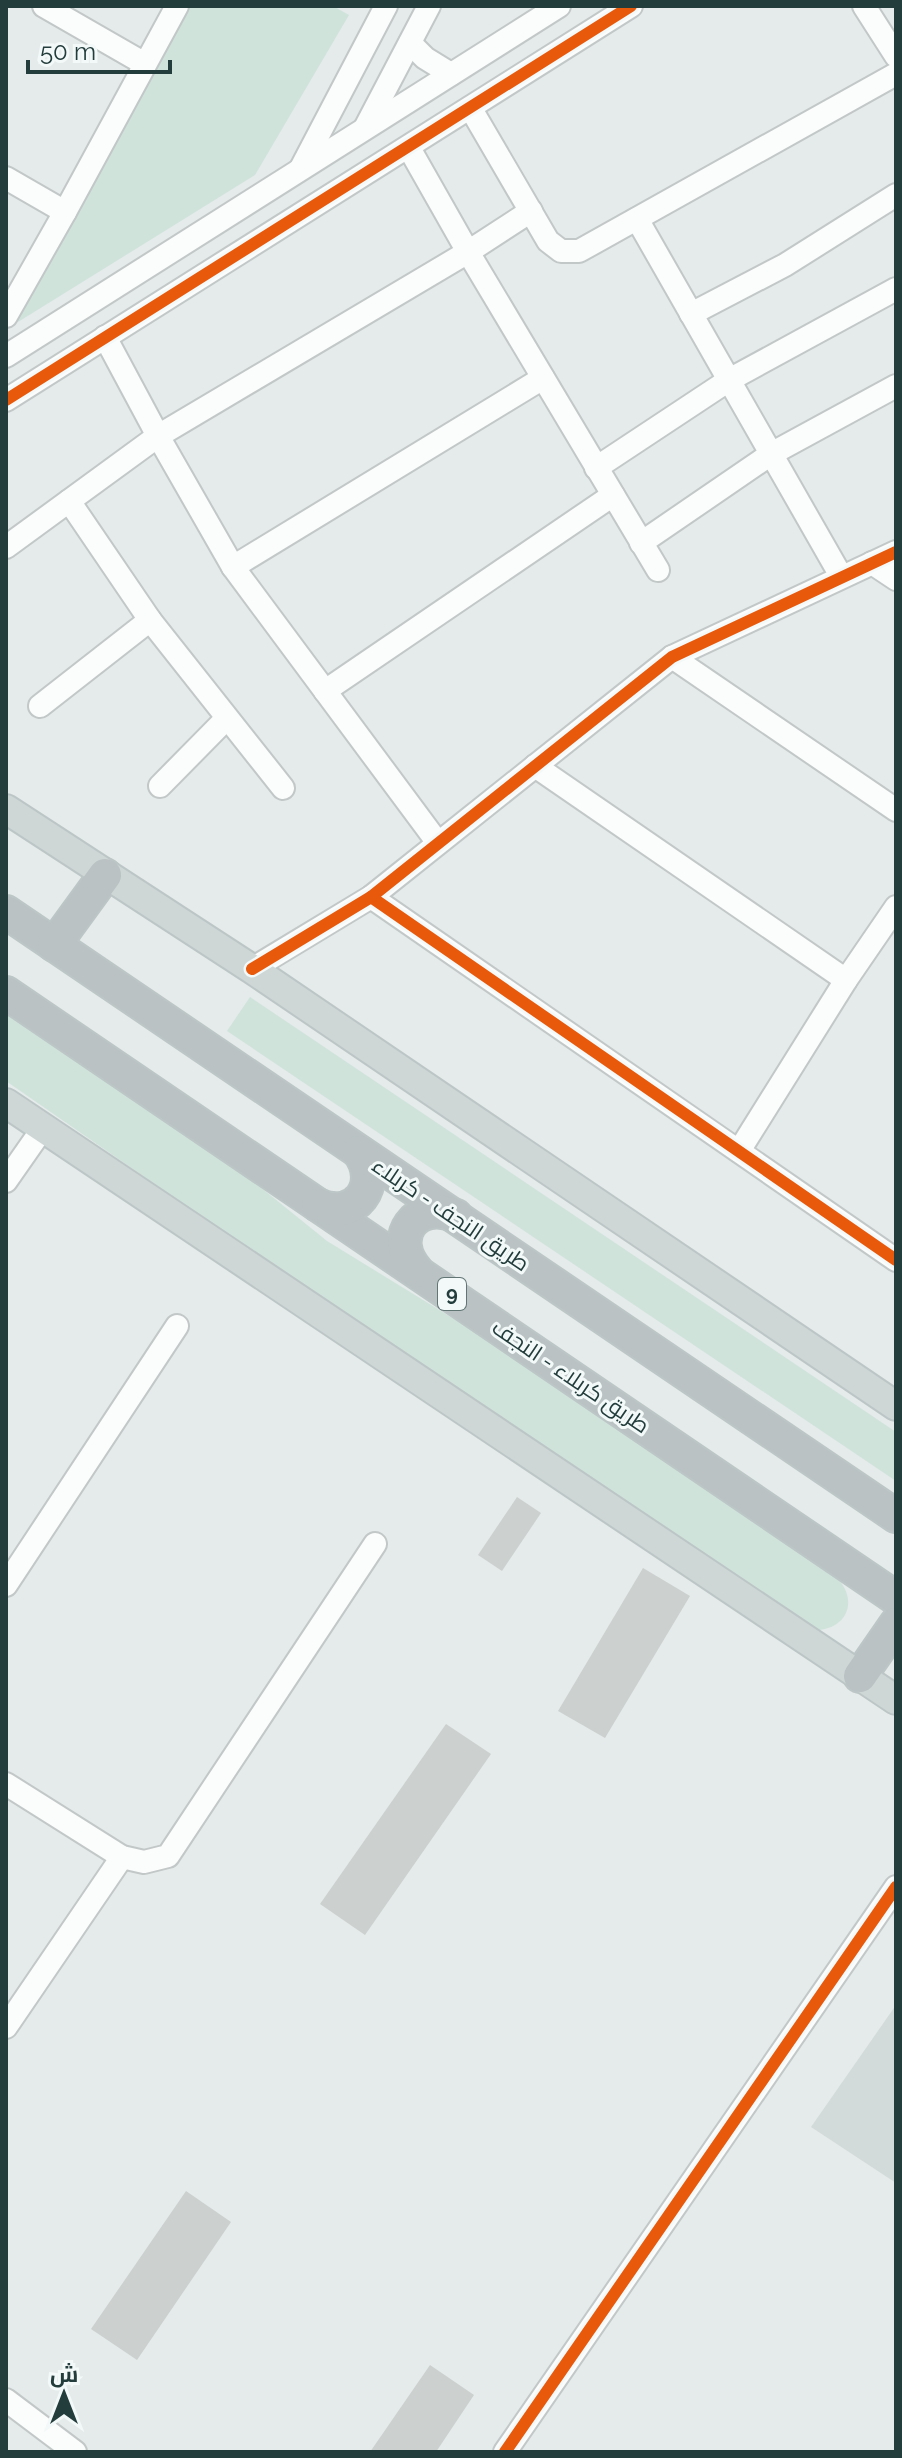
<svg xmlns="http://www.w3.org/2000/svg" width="902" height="2458" font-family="Raleway,Cairo,sans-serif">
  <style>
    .built { fill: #d3dbda }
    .green { fill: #cfe3db }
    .building { fill: #ccd1d0 }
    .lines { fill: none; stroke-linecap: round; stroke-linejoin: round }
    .minor-casing { stroke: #c2c7c7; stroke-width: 26 }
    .major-casing { stroke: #bdc6c6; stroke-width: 32 }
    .highway-casing { stroke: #bdc6c6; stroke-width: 36 }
    .minor { stroke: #fbfcfc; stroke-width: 22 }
    .major { stroke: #ced6d6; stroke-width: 28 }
    .highway { stroke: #bac2c3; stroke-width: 32 }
    .cycleway-casing { stroke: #f3f9f8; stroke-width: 17 }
    .cycleway { stroke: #e8590c; stroke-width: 12 }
    .labels { text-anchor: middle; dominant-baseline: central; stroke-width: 6; stroke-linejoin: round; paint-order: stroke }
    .shield { fill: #f3f9f8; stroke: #617575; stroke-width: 2 }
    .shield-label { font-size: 20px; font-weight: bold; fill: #233d3d }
    .street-label { font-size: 22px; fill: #233d3d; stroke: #f3f9f8 }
  </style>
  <rect width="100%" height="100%" fill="#e5eaea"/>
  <polygon class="built" points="896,2005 896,2183 811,2127"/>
  <g class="green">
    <polygon points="189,6 333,6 349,15 255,175 18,322 10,311 58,244"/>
    <polygon points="250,997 896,1432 896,1481 227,1031"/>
    <path d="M6 1009 223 1157 327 1241 485 1338 833 1574C862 1599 847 1633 809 1630L323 1301 6 1081Z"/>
  </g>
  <g class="building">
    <polygon points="517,1497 541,1513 502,1571 478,1555"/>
    <polygon points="643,1568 690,1596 605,1738 558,1711"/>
    <polygon points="446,1724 491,1754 365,1935 320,1904"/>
    <polygon points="186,2191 231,2222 137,2360 91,2329"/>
    <polygon points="430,2365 474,2395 436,2452 370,2452"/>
  </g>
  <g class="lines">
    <defs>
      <g id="minor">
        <polyline points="44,6 145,64"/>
        <polyline points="864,6 896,56"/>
        <polyline points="410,43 425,58 451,74"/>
        <polyline points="471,109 548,241 561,251 579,251 896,74"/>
        <polyline points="365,128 429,6"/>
        <polyline points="409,148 468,252 658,570"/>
        <polyline points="301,168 386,6"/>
        <polyline points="6,178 65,212"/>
        <polyline points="637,219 841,576"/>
        <polyline points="691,314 785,265 896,195"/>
        <polyline points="6,316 65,212 177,6"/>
        <polyline points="105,337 158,436 233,567 438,843"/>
        <polyline points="6,356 559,6"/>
        <polyline points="6,400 631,6"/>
        <polyline points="596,468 729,380 896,289"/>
        <polyline points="69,501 150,620 283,788"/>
        <polyline points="641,543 771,454 896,386"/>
        <polyline points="6,547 158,436 468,252 531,211"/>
        <polyline points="872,563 896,579"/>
        <polyline points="233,567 543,378"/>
        <polyline points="672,657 896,810"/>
        <polyline points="325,691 613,495"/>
        <polyline points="40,706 150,620"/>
        <polyline points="535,766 846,980"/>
        <polyline points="160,786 227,718"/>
        <polyline points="371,897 896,1260"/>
        <polyline points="252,969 371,897 672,657 896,552"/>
        <polyline points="739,1151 846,980 896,907"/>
        <polyline points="6,1181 43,1128"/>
        <polyline points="6,1585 177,1326"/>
        <polyline points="6,1784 122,1857 144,1862 168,1856 375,1544"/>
        <polyline points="6,2027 122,1857"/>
        <polyline points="6,2400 75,2452"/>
        <polyline points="505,2452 896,1887"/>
      </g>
      <g id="major">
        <polyline points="6,809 252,969 896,1406"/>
        <polyline points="6,1103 896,1700"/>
      </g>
      <g id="highway">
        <polyline points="6,912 896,1516"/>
        <polyline points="54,945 105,875"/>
        <polyline points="6,993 896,1598"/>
        <path d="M318 1205C355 1222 383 1185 359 1152"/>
        <path d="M417 1271C387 1238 416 1198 456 1216"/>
        <polyline points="860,1676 896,1624"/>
      </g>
    </defs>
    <use href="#minor" class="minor-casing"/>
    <use href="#major" class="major-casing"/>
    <use href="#highway" class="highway-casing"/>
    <use href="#minor" class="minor"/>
    <use href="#major" class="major"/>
    <use href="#highway" class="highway"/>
    <defs>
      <g id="cycleway">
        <polyline points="6,400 631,6"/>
        <polyline points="371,897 896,1260"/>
        <polyline points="252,969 371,897 672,657 896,552"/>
        <polyline points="505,2452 896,1887"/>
      </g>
    </defs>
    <use href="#cycleway" class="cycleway-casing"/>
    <use href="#cycleway" class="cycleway"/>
  </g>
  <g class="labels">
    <rect class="shield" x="438" y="1278" width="28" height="32" rx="6"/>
    <g class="shield-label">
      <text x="452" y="1294">9</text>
    </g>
    <g class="street-label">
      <text transform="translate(451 1214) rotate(34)">طريق النجف - كربلاء</text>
      <text transform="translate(571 1376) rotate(34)">طريق كربلاء - النجف</text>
    </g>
  </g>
  <rect width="902" height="2458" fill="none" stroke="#233d3d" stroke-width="16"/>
  <g transform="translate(64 2394)" stroke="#f3f9f8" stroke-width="6" paint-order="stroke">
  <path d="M0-6L14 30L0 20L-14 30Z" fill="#233d3d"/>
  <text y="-12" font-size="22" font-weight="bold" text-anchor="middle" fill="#233d3d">ش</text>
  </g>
  <path d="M28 60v12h142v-12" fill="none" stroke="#233d3d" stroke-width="4"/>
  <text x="40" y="60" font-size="24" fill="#233d3d" stroke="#f3f9f8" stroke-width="6" paint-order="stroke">50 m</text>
</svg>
